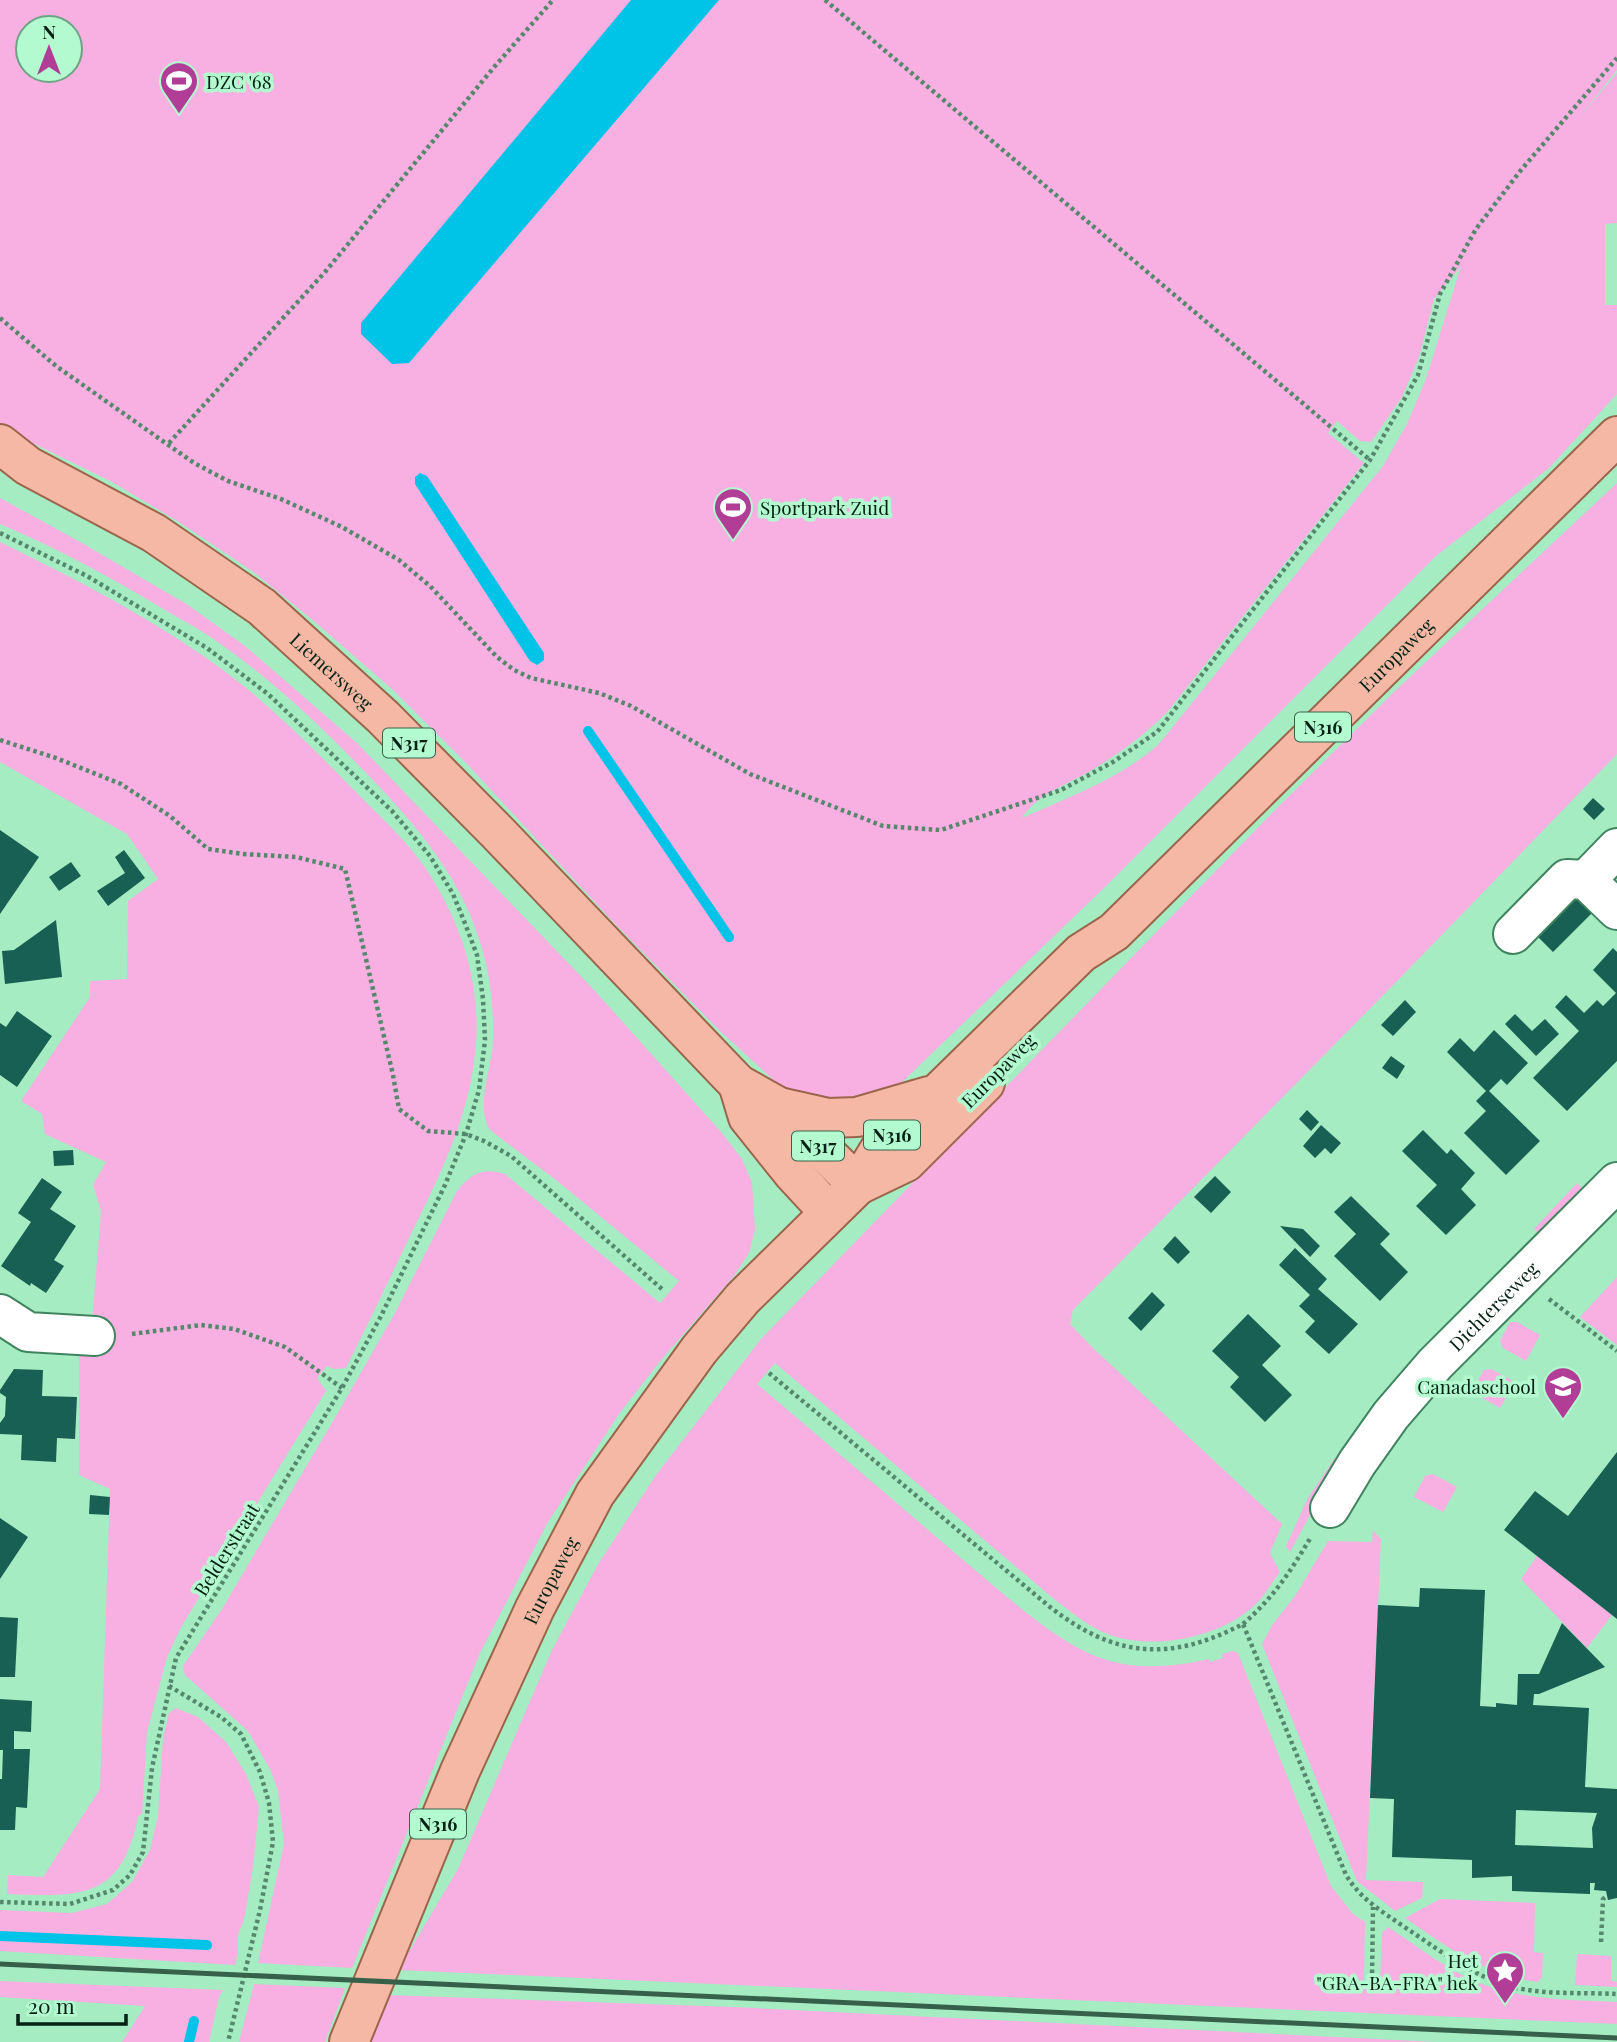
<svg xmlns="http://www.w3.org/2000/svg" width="1617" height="2042" font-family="'Playfair Display',serif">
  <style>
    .green { fill: #f8afe2; fill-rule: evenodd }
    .water { fill: #00c3e8 }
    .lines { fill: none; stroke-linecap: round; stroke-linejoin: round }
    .stream { stroke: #00c3e8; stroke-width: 10 }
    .building { fill: #176053; fill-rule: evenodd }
    .minor-casing { stroke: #40845f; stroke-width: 42 }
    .major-casing { stroke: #9b654b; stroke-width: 42 }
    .path { stroke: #55876c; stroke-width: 4.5; stroke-dasharray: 3.5 3.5; stroke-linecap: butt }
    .minor { stroke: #fff; stroke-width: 38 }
    .major { stroke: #f4b8a5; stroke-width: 38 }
    .rail { stroke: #37604a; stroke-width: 5 }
    .labels { text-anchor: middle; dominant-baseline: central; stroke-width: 7; stroke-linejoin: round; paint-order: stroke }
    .shield { fill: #b3fad0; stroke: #38624c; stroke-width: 2 }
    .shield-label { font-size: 18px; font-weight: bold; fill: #042113 }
    .poi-label { font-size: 19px; fill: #042113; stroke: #b3fad0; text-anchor: start }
    .street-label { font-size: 19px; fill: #042113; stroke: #b3fad0 }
  </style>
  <rect width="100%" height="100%" fill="#a6ecc3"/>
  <g class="green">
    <path d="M0 0H1617V70L1579 118 1617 73V223L1605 224V305H1617V394L1549 468 1436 556 1105 887 898 1086 859 1104 797 1097 779 1085 721 1032 616 925 467 764 393 690 315 622 252 571 179 522 112 482 0 427ZM28 28H70V70H28ZM1461 266 1426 379 1407 424 1383 466 1159 744C1120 779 1069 797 1022 818 1038 793 1067 785 1092 770 1120 753 1146 734 1169 710L1364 463 1328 433 1337 421 1360 441 1371 442 1402 397 1419 357 1434 299Z"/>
    <path d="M1617 483V754L1400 978 1073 1310 1070 1324 1094 1349 1282 1524 1270 1553 1280 1572C1273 1581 1266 1593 1258 1602 1223 1638 1149 1653 1103 1632 1085 1624 1070 1611 1054 1599L775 1363 757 1384C824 1441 890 1497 956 1554 995 1586 1052 1640 1098 1657 1134 1671 1173 1667 1209 1659L1210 1662 1223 1658 1222 1654 1233 1651 1238 1653 1331 1886 1353 1914 1365 1922 1364 1982H1380L1382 1933 1388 1927C1414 1944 1441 1965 1470 1979 1516 2000 1567 2000 1617 2002V2024L398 1970 458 1869 552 1650 597 1566 656 1475 761 1339 1272 813 1396 690Z"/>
    <path d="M0 498 82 543 188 605 245 646 357 743 595 991 721 1132 742 1159 752 1183 755 1229 749 1253 734 1276 661 1360 619 1414 548 1522 480 1653 352 1968 258 1963 284 1844 278 1791 271 1771 248 1731 185 1675 183 1666 222 1609 339 1411 395 1313 457 1191C471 1173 484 1167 505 1174L660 1303 679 1281 556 1180 490 1130C475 1105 492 1069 493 1041 494 1012 491 981 483 952 464 881 419 828 369 776 323 728 274 681 219 643 202 630 183 621 165 610 112 578 57 548 0 524Z"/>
    <path d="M0 542C87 585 176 630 251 692 285 721 318 753 349 785 375 812 405 838 426 869 462 923 483 988 475 1054 468 1120 439 1177 410 1236 389 1280 368 1324 346 1368L334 1369 327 1366 317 1378 326 1391 181 1627 167 1657 147 1732 142 1814 138 1816C122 1900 80 1897 7 1894L8 1875 43 1877 100 1789 110 1489 79 1475V1349L92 1323 101 1211 93 1185 106 1162 45 1134 42 1114 21 1101 90 997V981L127 979 128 901 158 879 127 834 0 762Z"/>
    <polygon points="1577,1183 1584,1190 1541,1235 1534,1229"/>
    <polygon points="1617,1277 1617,1345 1580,1317"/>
    <polygon points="1510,1322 1517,1322 1540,1335 1526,1361 1503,1348 1500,1341"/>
    <polygon points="1491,1369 1515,1382 1500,1408 1477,1395 1474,1388 1484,1370"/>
    <polygon points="1339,1452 1346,1457 1326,1485 1290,1552 1286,1546 1308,1498"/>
    <polygon points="1433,1474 1457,1487 1443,1512 1414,1497 1425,1476"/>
    <polygon points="1373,1531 1381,1539 1366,1880 1423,1882 1422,1898 1395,1911 1357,1881 1262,1644 1273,1624 1295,1596 1328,1541 1372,1542"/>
    <polygon points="1537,1556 1612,1615 1587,1648 1521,1579"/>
    <polygon points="176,1708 198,1717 226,1742 246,1774 259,1807 253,1867 244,1920 238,1934 238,1953 235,1965 0,1951 0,1910 72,1913 107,1904 132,1882 150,1850 158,1816 163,1738 169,1713"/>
    <path d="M1440 1899 1535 1903 1534 1952 1543 1953 1542 1977 1538 1982C1481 1973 1452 1950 1405 1918Z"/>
    <polygon points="1577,1954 1611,1956 1611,1981 1617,1982 1617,1987 1575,1985"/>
    <polygon points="0,1981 223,1990 219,1997 209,2042 122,2042 145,2006 0,1997"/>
    <polygon points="254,1984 345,1988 325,2042 239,2042"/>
    <polygon points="387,1995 734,2007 1436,2042 368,2042"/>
  </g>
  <g class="water">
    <polygon points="631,0 719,0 409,363 392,364 361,334 361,323"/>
    <polygon points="420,473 427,476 544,653 544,660 537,665 530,661 415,484 415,477"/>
  </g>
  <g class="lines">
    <g class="stream">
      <polyline points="588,731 729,937"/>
      <polyline points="0,1936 207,1945"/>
      <polyline points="189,2042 194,2021"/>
    </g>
  </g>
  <g class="building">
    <polygon points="1593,798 1605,809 1594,820 1583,809"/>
    <polygon points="0,830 39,857 0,914"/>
    <polygon points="124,850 145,878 108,906 97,891 125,873 115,857"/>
    <polygon points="71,862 81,876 59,891 49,877"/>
    <polygon points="1572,885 1596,909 1553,952 1529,928"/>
    <polygon points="56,920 62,977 5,984 2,951 14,950"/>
    <polygon points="1613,948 1617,952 1617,1061 1567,1111 1533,1078 1579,1031 1555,1007 1566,995 1584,1013 1597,1000 1603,1006 1616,993 1593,970"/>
    <polygon points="1405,1000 1416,1012 1393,1036 1381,1025"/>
    <polygon points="17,1011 52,1036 17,1087 0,1075 0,1023 6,1027"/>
    <polygon points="1515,1014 1532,1031 1545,1019 1559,1034 1536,1056 1505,1024"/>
    <polygon points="1494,1030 1528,1063 1507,1085 1501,1079 1489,1091 1540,1141 1506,1175 1464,1133 1486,1111 1476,1101 1486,1091 1447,1052 1460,1038 1474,1052"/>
    <polygon points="1391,1056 1405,1066 1397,1079 1382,1068"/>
    <polygon points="1307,1110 1319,1122 1311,1131 1299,1119"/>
    <polygon points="1321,1125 1341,1143 1331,1154 1325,1148 1315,1158 1303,1146"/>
    <polygon points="1423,1130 1447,1154 1451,1149 1475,1173 1461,1189 1476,1205 1446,1235 1416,1206 1437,1185 1402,1151"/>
    <polygon points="73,1150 74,1165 54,1166 53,1151"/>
    <polygon points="1215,1176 1231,1192 1211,1213 1194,1197"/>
    <polygon points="42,1178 62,1192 50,1209 76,1226 54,1260 64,1266 46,1293 31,1283 30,1286 1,1266 31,1222 18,1213"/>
    <polygon points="1351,1196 1390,1234 1380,1244 1408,1272 1380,1301 1334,1256 1356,1234 1334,1212"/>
    <polygon points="1280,1226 1303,1229 1320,1246 1310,1257"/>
    <polygon points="1175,1236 1190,1252 1178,1264 1163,1249"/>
    <polygon points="1295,1248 1327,1279 1318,1289 1358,1324 1329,1354 1305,1332 1315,1321 1299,1306 1310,1295 1279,1265"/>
    <polygon points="1152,1292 1165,1305 1141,1331 1128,1318"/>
    <polygon points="1248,1314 1281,1346 1262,1365 1292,1395 1265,1422 1230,1387 1239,1377 1212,1351"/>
    <polygon points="14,1369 43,1370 42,1396 77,1397 75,1439 57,1438 56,1462 21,1460 22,1435 0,1434 0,1423 5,1416 6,1397 0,1393 0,1390"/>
    <polygon points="1617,1452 1617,1619 1504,1530 1535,1491 1568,1516"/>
    <polygon points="90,1495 110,1497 109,1515 89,1514"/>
    <polygon points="0,1518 28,1537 0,1579"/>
    <path d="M1420 1588 1485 1590 1480 1706 1496 1707V1703L1517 1705 1518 1674H1539L1562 1623 1605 1667 1539 1694H1534L1533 1705 1589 1708 1585 1787 1617 1789V1898L1608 1900 1606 1891 1594 1890 1595 1883H1590V1894L1512 1891V1876L1472 1878V1860L1392 1857 1394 1799 1370 1798 1378 1605 1419 1607ZM1516 1810 1597 1813 1592 1828 1593 1848 1515 1845Z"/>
    <polygon points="0,1617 18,1618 15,1677 0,1677"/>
    <polygon points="0,1699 32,1701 31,1732 14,1731 14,1749 30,1749 27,1808 16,1807 15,1830 0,1830 0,1779 2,1779 3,1750 0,1750"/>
  </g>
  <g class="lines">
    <defs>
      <g id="minor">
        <polyline points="1617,848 1586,880 1617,910"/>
        <polyline points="1513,934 1567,879 1586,880"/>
        <polyline points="0,1314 28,1332 95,1336"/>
        <path id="s1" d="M1330 1508 1357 1463 1391 1415 1435 1364 1617 1182"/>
      </g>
      <g id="major">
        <path id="s2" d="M0 444 28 466 154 533 262 607 383 717 498 833 738 1084 779 1107 858 1185"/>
        <polyline points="738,1084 748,1117 792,1172 829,1212"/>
        <polyline points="779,1107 828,1118 857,1117 929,1096"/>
        <polyline points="858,1185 906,1162 985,1083"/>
        <path id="s3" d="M349 2042 460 1771 535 1608 595 1494 699 1350 743 1298 858 1185 884 1142 937 1094 1081 953 1114 932 1617 436"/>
      </g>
    </defs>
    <use href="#minor" class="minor-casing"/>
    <use href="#major" class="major-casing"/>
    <g class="path">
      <polyline points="825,0 1370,460"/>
      <polyline points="0,318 56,366 194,463 228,481 281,499 342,527 399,560 430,586 497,657 514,670 531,678 599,693 631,706 750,774 883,826 941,830 1061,790 1113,762 1157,732 1370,460 1418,375 1440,294 1476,229 1521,170 1617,58"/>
      <polyline points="169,443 325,272 495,66 553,0"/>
      <polyline points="0,533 87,576 207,648 268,694 392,811 430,856 453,894 466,926 477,955 483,999 485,1040 479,1090 466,1134 445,1185 381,1316 342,1388 176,1658 152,1768 143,1852 130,1875 113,1890 70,1904 0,1902"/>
      <polyline points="0,740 56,758 121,784 170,816 208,849 243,854 296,857 345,869 393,1075 399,1109 428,1131 466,1134 484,1141 511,1156 663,1290"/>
      <polyline points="1549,1299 1617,1351"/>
      <polyline points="132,1334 201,1325 234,1329 285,1347 342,1388"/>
      <path d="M769 1373 1050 1607C1115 1658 1170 1662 1243 1624L1346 1875C1361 1900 1383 1912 1406 1928 1436 1948 1465 1970 1499 1983 1535 1996 1579 1992 1617 1994"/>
      <path d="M1243 1624C1274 1597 1290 1572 1311 1537"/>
      <polyline points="169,1686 221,1717 241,1734 260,1772 269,1803 273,1842 260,1910 228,2042"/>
      <polyline points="1601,1942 1603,1899 1607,1896"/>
      <polyline points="1372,1980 1373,1907"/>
    </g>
    <use href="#minor" class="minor"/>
    <use href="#major" class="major"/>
    <polyline class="rail" points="0,1964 1617,2038"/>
  </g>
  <defs>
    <symbol id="stadium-pin" viewBox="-11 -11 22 30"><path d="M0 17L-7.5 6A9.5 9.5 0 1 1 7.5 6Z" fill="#b13d97" stroke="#b3fad0"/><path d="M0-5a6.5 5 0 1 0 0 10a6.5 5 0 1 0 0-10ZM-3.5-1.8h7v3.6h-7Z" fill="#fff"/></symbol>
    <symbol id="school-pin" viewBox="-11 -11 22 30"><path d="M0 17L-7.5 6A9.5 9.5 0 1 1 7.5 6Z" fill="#b13d97" stroke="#b3fad0"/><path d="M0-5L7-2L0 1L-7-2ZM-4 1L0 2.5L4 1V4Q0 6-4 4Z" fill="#fff"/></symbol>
    <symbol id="sight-pin" viewBox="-11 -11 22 30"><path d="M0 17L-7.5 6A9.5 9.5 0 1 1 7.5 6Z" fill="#b13d97" stroke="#b3fad0"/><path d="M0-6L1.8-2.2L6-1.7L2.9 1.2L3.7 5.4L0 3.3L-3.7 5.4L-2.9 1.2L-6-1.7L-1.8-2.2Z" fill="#fff"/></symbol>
  </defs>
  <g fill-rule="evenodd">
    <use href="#stadium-pin" x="157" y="59" width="44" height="60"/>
    <use href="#stadium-pin" x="711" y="485" width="44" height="60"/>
    <use href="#school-pin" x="1541" y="1364" width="44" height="60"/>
    <use href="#sight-pin" x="1483" y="1949" width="44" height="60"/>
  </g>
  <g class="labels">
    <g class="shield">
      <rect x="1295" y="712.5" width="56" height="29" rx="5"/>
      <rect x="383" y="728.5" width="52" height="29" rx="5"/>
      <rect x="864" y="1120.5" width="56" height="29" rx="5"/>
      <rect x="792" y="1131.5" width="52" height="29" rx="5"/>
      <rect x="410" y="1809.5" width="56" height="29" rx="5"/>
    </g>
    <g class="shield-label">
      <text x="1323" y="727">N316</text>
      <text x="409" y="743">N317</text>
      <text x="892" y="1135">N316</text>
      <text x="818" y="1146">N317</text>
      <text x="438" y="1824">N316</text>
    </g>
    <g class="poi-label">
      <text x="206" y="81">DZC '68</text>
      <text x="760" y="507">Sportpark Zuid</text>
      <text x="1536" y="1386" text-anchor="end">Canadaschool</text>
      <text x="1478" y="1960" text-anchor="end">Het<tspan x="1478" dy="22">"GRA-BA-FRA" hek</tspan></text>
    </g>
    <g class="street-label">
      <text stroke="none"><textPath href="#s3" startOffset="1766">Europaweg</textPath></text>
      <text stroke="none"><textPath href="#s2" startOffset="404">Liemersweg</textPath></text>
      <text transform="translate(998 1070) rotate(-45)">Europaweg</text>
      <text stroke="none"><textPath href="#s1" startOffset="261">Dichterseweg</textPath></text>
      <text transform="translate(226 1549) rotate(-58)">Belderstraat</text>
      <text stroke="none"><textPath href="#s3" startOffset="504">Europaweg</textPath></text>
    </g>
  </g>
  <g transform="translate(49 49)"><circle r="33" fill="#b3fad0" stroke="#6da384" stroke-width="2"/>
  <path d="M0-5L12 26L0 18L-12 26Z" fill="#b13d97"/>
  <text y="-10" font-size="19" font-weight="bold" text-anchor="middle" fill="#042113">N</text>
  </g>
  <path d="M18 2014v10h108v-10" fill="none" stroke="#042113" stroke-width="3.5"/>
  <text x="28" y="2014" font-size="21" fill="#042113" stroke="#b3fad0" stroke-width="5" paint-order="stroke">20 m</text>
</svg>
